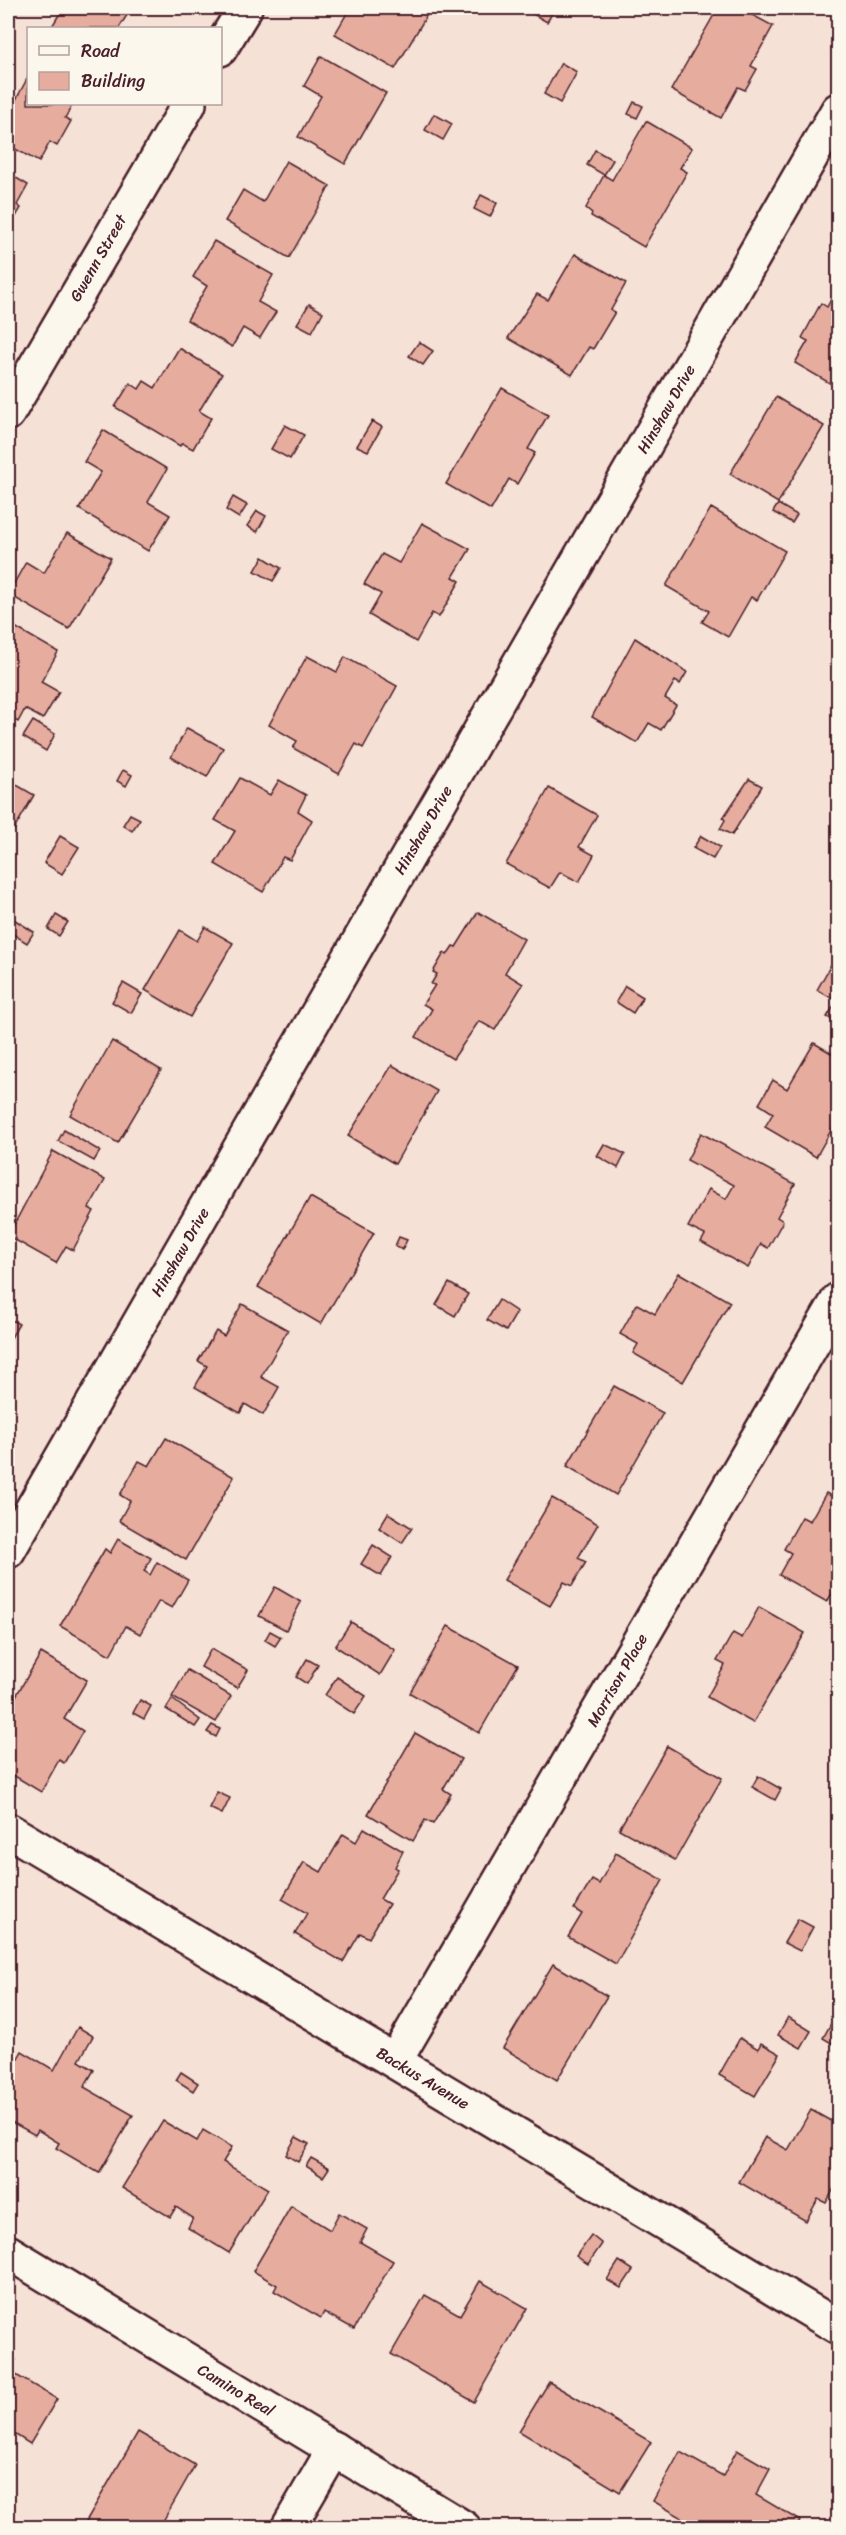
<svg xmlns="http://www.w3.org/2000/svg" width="846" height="2535" font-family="Sriracha,sans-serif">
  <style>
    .building { fill: #e6ad9f; stroke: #4a1f2b; stroke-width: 1.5 }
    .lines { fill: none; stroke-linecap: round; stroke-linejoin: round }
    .minor-casing { stroke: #4a1f2b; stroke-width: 38 }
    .minor { stroke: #fbf7ec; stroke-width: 33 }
    .labels { text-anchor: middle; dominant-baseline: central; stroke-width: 4.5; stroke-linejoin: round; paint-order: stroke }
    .street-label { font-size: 16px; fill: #4a1f2b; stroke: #fbf7ec }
  </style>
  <rect width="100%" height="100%" fill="#f5e1d5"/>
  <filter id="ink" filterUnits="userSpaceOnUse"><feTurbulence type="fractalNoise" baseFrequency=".0167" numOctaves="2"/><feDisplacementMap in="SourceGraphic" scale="12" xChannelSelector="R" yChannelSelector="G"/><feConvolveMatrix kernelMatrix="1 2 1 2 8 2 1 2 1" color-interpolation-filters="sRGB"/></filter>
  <g filter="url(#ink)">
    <g class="building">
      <polygon points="63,8 126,8 123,13 127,15 119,28 51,28"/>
      <polygon points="350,8 360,8 370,13 373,8 431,8 395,69 335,34"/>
      <polygon points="528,8 555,8 547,22 526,10"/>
      <polygon points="718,8 739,8 773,26 751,66 757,69 745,90 738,87 721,118 671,90"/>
      <polygon points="321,56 386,93 345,164 298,137 321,96 304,86"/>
      <polygon points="561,63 577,72 560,103 544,94"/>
      <polygon points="28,77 28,104 73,104 65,118 71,121 57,146 50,142 39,162 8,145 8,115"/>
      <polygon points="634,102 643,106 637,118 628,114"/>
      <polygon points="434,114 452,124 443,140 425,130"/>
      <polygon points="646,121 692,148 680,168 687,172 644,247 591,216 592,213 586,208 604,175 612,180"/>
      <polygon points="595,150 613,160 604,175 587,165"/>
      <polygon points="286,161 330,186 289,258 225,221 243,190 263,202"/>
      <polygon points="8,173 28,185 17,205 21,208 11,225 8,223"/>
      <polygon points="481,195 497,203 490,217 474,209"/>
      <polygon points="214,241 273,275 258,302 276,312 260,338 243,328 232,347 187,320 207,286 193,277"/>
      <polygon points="575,254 626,283 611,310 615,312 593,349 589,347 572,375 508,338 537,294 548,300"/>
      <polygon points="838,286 838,388 795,363 808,341 802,338 821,303 827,307"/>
      <polygon points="309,304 323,312 312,332 297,324"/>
      <polygon points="419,342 433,351 423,365 409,356"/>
      <polygon points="179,348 222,374 199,411 211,418 193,449 182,443 180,446 115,407 130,383 139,389 144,381 155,388"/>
      <polygon points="502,388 548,415 528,449 535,453 517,484 509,479 491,510 446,484"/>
      <polygon points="776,397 824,426 778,503 730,474"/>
      <polygon points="372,421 382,427 368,451 357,446"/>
      <polygon points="285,425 304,435 290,459 271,449"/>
      <polygon points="103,430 167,469 148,502 170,515 148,551 79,509 101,472 84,462"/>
      <polygon points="233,497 247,505 239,518 226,510"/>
      <polygon points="778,504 797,515 792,523 773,512"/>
      <polygon points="711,508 785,551 757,600 751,597 728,637 702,622 709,611 666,586"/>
      <polygon points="257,511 266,516 257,532 247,526"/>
      <polygon points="422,523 470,549 453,577 460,581 439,617 432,613 416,642 369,615 381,594 364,584 382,554 399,563"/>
      <polygon points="67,533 111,558 69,629 8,594 26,562 44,573"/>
      <polygon points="263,557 281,568 273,581 255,571"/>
      <polygon points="838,575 838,587 833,584"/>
      <polygon points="838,610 838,626 832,622"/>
      <polygon points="8,623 58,652 41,682 59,692 43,719 25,709 18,722 8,716"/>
      <polygon points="635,638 687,672 680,684 675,681 665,698 676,705 661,730 649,723 637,743 592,717"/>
      <polygon points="307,656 337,672 345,657 397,686 363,748 356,744 339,774 293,748 297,741 269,725"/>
      <polygon points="33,721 55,734 46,751 23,737"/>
      <polygon points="187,728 223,748 207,777 171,757"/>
      <polygon points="123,770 132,775 126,786 117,781"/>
      <polygon points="240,778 270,795 279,780 306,795 298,811 312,820 290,860 283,857 263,892 215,864 235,831 215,820"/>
      <polygon points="749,779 762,786 732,835 720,829 725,820 723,818"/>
      <polygon points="8,780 34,795 8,840"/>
      <polygon points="549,788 597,815 579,847 594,855 579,882 560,872 550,888 506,864"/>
      <polygon points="130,814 140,819 132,831 123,825"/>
      <polygon points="60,836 79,847 62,874 44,863"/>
      <polygon points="701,836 720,847 713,859 693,848"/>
      <polygon points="478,912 524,939 505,973 523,984 495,1030 479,1021 453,1059 416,1037 432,1009 423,1004 435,985 431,984 437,974 433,972 444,953 447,955 453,946 456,947"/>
      <polygon points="56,915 68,922 59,936 48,929"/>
      <polygon points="12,918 34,932 27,943 8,931"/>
      <polygon points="205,927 233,943 190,1017 145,990 180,930 197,941"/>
      <polygon points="838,952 838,1023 827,1017 837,1001 817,990"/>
      <polygon points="123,983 142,994 131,1013 112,1002"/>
      <polygon points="625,986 643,997 633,1013 616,1002"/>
      <polygon points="112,1041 161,1070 118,1143 70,1115"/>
      <polygon points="814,1043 838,1057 838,1118 816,1157 765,1127 773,1113 759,1104 773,1080 787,1089"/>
      <polygon points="392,1065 437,1091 395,1164 348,1136"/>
      <polygon points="64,1130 100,1151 94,1161 58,1141"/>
      <polygon points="701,1133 795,1184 777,1217 783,1221 768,1248 761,1244 748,1268 701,1242 705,1235 688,1227 709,1189 726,1199 734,1185 687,1160"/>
      <polygon points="604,1144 625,1154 618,1168 597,1156"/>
      <polygon points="53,1151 105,1180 89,1208 94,1211 73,1250 66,1246 56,1263 8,1236"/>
      <polygon points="310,1197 374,1233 321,1324 258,1287"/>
      <polygon points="399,1237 407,1240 402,1250 395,1246"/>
      <polygon points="679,1273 730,1302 683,1382 633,1353 638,1344 620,1334 637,1304 655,1314"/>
      <polygon points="449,1283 468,1294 455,1316 436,1305"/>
      <polygon points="499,1300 517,1312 506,1331 487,1320"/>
      <polygon points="242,1304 288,1330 261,1377 279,1387 263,1415 245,1404 240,1413 195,1387 207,1366 198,1361 216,1331 224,1336"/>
      <polygon points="8,1318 19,1324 8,1343"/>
      <polygon points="614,1386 663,1413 616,1495 567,1466"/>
      <polygon points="166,1438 234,1477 186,1560 119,1521 130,1501 120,1495 139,1461 149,1466"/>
      <polygon points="826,1493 838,1500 838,1583 827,1602 779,1575 791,1553 784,1549 802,1517 810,1521"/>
      <polygon points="552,1498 598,1524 578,1558 586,1562 572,1586 564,1582 550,1606 504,1580"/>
      <polygon points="388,1513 412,1528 402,1543 379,1528"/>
      <polygon points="118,1539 151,1558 144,1571 150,1575 157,1562 188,1580 172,1608 159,1601 140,1634 126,1626 110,1655 60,1626 105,1549 110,1553"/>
      <polygon points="373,1545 392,1557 381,1576 361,1564"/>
      <polygon points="275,1587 301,1602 286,1630 259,1616"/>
      <polygon points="759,1607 805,1633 753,1723 707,1697 725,1665 717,1661 733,1633 742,1638"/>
      <polygon points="351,1622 395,1650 380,1675 335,1646"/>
      <polygon points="448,1626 518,1665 479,1733 410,1693"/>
      <polygon points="270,1631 281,1637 275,1646 265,1640"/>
      <polygon points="211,1649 248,1670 237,1688 201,1667"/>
      <polygon points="41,1653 87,1680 64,1719 83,1731 64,1763 59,1760 41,1792 8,1772 8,1692 16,1696"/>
      <polygon points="307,1659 318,1665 307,1684 296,1677"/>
      <polygon points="187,1670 231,1696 216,1722 172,1697"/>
      <polygon points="337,1677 366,1696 354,1714 325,1695"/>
      <polygon points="172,1699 200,1720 195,1727 166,1709"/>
      <polygon points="140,1700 151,1706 144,1719 133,1713"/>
      <polygon points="212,1725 220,1729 216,1737 207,1732"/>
      <polygon points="415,1733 461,1759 443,1789 451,1794 433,1824 425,1820 413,1841 368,1814"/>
      <polygon points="667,1746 722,1778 675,1860 619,1829"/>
      <polygon points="758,1776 781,1789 775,1800 752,1787"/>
      <polygon points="217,1792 230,1798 222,1814 209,1808"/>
      <polygon points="364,1828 403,1851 395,1867 398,1869 380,1899 389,1904 369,1938 360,1933 343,1962 295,1934 307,1913 282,1899 304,1862 321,1872 343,1834 356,1842"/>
      <polygon points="616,1853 663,1880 616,1964 568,1937 582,1914 574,1909 592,1880 599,1884"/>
      <polygon points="798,1919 813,1927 800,1951 784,1943"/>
      <polygon points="553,1964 607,1996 557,2080 503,2048"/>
      <polygon points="838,2011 838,2047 823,2038"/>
      <polygon points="788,2017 811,2031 801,2048 778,2035"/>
      <polygon points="78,2027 93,2036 79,2061 94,2070 84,2087 133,2115 99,2173 56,2148 59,2143 38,2130 35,2135 8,2120 8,2076 22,2051 54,2070"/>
      <polygon points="740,2038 758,2049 761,2043 780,2054 755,2096 719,2075"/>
      <polygon points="181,2072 198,2083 193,2091 176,2080"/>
      <polygon points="811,2110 838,2125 838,2164 834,2172 838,2175 838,2181 826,2203 818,2199 806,2221 739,2182 765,2137 788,2150"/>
      <polygon points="163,2121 197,2141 203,2130 232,2147 223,2162 268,2189 229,2253 188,2228 193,2218 176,2207 170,2217 122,2188"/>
      <polygon points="296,2137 309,2144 298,2162 286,2155"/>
      <polygon points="311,2158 329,2168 323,2177 306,2166"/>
      <polygon points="291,2206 330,2230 339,2213 367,2229 360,2242 393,2261 354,2329 324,2312 321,2318 274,2291 277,2285 253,2271"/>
      <polygon points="591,2235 602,2244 588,2264 576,2256"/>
      <polygon points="619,2261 633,2270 621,2288 607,2280"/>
      <polygon points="480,2281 527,2308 474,2402 391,2354 425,2295 460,2315"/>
      <polygon points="8,2355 16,2360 9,2371 57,2399 30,2444 8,2430"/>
      <polygon points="549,2382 651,2442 620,2492 519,2431"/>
      <polygon points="138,2432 195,2465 159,2528 82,2528"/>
      <polygon points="737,2450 770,2469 756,2495 800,2521 796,2528 688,2528 678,2522 681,2517 653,2501 680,2452 723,2476"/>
    </g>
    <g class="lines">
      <defs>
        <g id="minor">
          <polyline points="220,49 245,8"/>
          <polyline points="8,413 189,104"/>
          <polyline points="8,1551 838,110"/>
          <polyline points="8,1830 838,2327"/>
          <polyline points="395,2061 838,1300"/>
          <polyline points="8,2252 464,2528"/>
          <polyline points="288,2528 334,2449"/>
        </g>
      </defs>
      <use href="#minor" class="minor-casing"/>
      <use href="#minor" class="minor"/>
    </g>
  </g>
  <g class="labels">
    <g class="street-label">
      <text transform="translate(98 258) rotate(-60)">Gwenn Street</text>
      <text transform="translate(666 409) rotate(-60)">Hinshaw Drive</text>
      <text transform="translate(423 830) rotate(-60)">Hinshaw Drive</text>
      <text transform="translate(180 1252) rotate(-60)">Hinshaw Drive</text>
      <text transform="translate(617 1680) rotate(-60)">Morrison Place</text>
      <text transform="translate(423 2078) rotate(31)">Backus Avenue</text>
      <text transform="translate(236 2390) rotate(31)">Camino Real</text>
    </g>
  </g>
  <rect width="846" height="2535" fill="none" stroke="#fbf7ec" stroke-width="30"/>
  <rect x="15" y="15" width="816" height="2505" fill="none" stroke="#4a1f2b" stroke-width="2" filter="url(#ink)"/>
  <rect x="27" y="27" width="195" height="78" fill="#fbf7ec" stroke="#b4a19f" stroke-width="1.5"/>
  <rect x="39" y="46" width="30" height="9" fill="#fbf7ec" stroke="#b4a19f" stroke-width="1.5"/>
  <text x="81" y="57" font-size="18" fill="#4a1f2b">Road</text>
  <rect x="39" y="72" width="30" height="18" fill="#e6ad9f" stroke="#b4a19f" stroke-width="1.5"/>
  <text x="81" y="87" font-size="18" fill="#4a1f2b">Building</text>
</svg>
